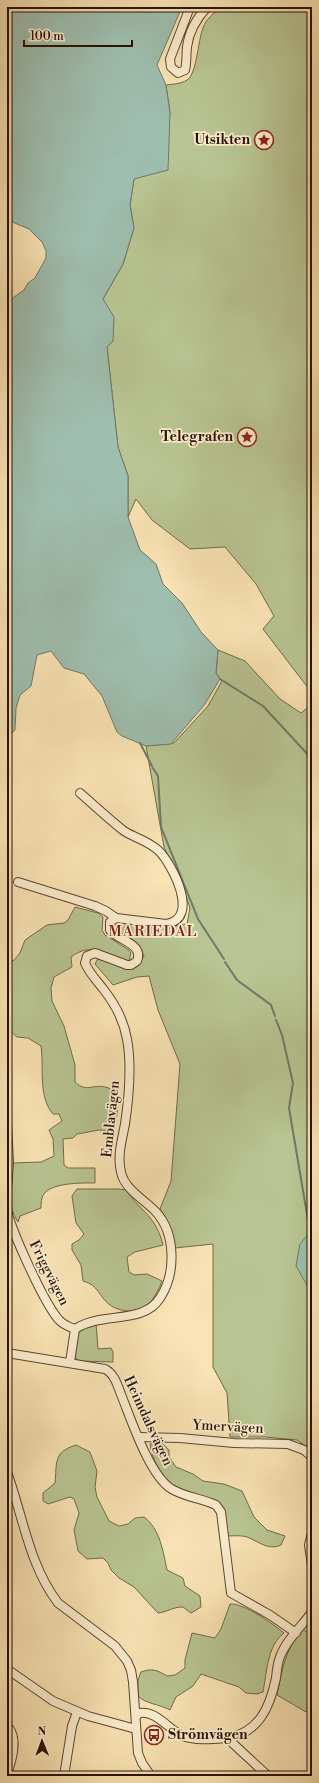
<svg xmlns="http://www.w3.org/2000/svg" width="319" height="1783" font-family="'Libre Bodoni',serif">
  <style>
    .green { fill: #b8c592; stroke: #706b49 }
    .water { fill: #9ebeaf; stroke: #6f7969 }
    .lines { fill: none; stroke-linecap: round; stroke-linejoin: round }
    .stream { stroke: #6f7969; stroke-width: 2 }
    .minor-casing { stroke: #5c462d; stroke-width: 10 }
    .minor { stroke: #fcedcf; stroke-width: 8 }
    .labels { text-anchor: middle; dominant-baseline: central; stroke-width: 3.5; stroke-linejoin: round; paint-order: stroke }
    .poi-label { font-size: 14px; font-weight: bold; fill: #281100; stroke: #fcedcf; text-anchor: end }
    .street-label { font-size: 14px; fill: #281100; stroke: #fcedcf }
    .neighbourhood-label { font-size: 15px; letter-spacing: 1px; fill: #7a1f14; stroke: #fcedcf }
  </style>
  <rect width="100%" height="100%" fill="#fae4b5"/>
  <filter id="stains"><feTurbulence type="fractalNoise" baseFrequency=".005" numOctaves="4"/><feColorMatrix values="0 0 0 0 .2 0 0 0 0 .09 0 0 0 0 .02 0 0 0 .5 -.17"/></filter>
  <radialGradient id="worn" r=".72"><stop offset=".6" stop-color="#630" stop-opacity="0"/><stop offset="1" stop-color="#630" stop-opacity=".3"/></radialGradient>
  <g class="green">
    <path d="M221 7H312V693L263 629 274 616 256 584 225 547 190 549 152 520 136 499 128 517V476L118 447 107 347 113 341 103 299 123 264 134 228 130 205 134 179 170 113 166 85C173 84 181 84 187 80 197 74 198 40 203 28 206 19 214 13 221 7Z"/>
    <path d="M218 650 245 661 280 699 301 713 312 704V1272L308 1286 312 1294V1450L297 1440 265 1437H230L227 1393 213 1367V1244L175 1248C173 1233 169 1221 160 1209L171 1181 180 1064 158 1010 149 976 137 977 113 985 95 964 98 958C117 962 131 981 144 956 140 943 128 939 116 933L115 926C127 919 136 925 149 926 162 926 174 926 187 924L190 908 184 890 164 847 146 746 174 743 208 706 222 681 216 673Z"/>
    <path d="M75 907 98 913 103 917 102 930 105 935 129 950 131 953 129 961 126 962C106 953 91 942 71 957L72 967 54 977 51 988 52 1001 64 1026 75 1065V1082C87 1093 92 1084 105 1087 124 1090 117 1119 113 1131L99 1130 77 1134 73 1138 63 1139 64 1165 68 1168H95V1183C82 1183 46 1182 42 1198 41 1201 41 1205 41 1208L20 1216 18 1222C6 1205 11 1183 13 1163L41 1162 54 1156 53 1139 49 1130 62 1121 59 1114H53C38 1097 44 1067 41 1046L28 1038 17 1037 9 1030 7 1007V959L13 961 20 953 25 940 47 925 64 923 68 920Z"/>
    <path d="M77 1189H118L126 1190C142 1213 156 1216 163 1245L135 1252 127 1257 129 1272 134 1275 147 1274 162 1281C159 1289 154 1299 148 1305 139 1314 119 1312 110 1305 98 1296 99 1285 83 1281L81 1265 72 1250V1244L79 1240 84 1234 76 1223 72 1196Z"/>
    <path d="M96 1323 98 1349 111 1348 113 1352V1362L80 1361 76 1359C75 1352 75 1334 80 1330 84 1326 91 1325 96 1323Z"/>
    <path d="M161 1442 169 1450V1457L176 1467 193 1474 203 1481 224 1484 242 1491 254 1517 267 1530 285 1536 281 1545C268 1551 258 1541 247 1537 242 1535 233 1536 227 1536L220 1504C207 1496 192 1496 179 1489 164 1481 152 1461 150 1444Z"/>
    <path d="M76 1445 90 1452 97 1471 95 1487 97 1497 109 1521 119 1526 128 1524 135 1518 144 1517C160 1529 163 1551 167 1570L183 1578 185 1586 200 1596 201 1607 191 1613 183 1607C172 1607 168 1612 158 1613L134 1587 119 1578 111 1570 108 1563 103 1558 87 1559 78 1551 74 1530 79 1513 74 1499 70 1497 48 1504 43 1501V1493L55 1483C57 1463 53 1452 76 1445Z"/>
    <path d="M230 1604C244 1603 273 1624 284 1633 267 1646 267 1672 263 1692L257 1694 246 1693 239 1687 201 1674 193 1686 176 1697 170 1710C159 1704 146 1704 138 1696V1680L141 1672C152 1668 157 1670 167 1676L175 1675 185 1668V1660L192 1633 215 1638 221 1629Z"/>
    <path d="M303 1629 312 1636V1706L306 1712 277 1695C282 1670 285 1649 303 1629Z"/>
  </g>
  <g class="water">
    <polygon points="7,7 182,7 157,65 166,85 170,113 168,170 134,179 130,205 134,228 123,264 103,299 114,317 113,341 107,347 118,447 128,476 128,517 140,550 156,564 163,584 182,603 201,632 218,650 216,673 220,679 205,704 171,744 146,746 122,736 117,732 102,696 84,674 64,668 51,651 37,655 31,686 20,695 16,708 15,730 7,738 7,302 24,290 28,283 35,278 46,258 46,251 42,242 29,229 10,221 7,217"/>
    <polygon points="312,1230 312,1294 296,1266 300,1244"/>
  </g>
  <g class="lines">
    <g class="stream">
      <polyline points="220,679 263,706 312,759"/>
      <polyline points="140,743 152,766"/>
      <polyline points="153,768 158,776 161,827 198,919 224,959"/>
      <polyline points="225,962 237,980 271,1005 275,1016"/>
      <polyline points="276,1020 282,1035 293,1083 289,1108 308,1220"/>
      <polyline points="309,1225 310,1231"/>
    </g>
    <defs>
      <g id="minor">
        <path d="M190 7 170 59 171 67 178 73 185 70C187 62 186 55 187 47 189 31 196 19 207 7"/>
        <path d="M18 882 95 906 106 911 116 918 166 924C201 919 172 864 159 851 149 841 135 838 124 831 109 819 95 806 80 793"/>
        <polyline points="7,1124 9,1163 7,1188"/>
        <path d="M7 1211C13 1234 44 1303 59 1320 64 1325 69 1327 75 1329L70 1362"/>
        <path d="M75 1329C102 1311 143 1325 160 1298 176 1274 176 1234 156 1212 145 1200 124 1189 121 1172 117 1156 122 1140 125 1124 129 1097 132 1066 127 1039 124 1022 115 1004 104 990 98 982 89 973 85 963L87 956 95 953 127 965H131L137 961C144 943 118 941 110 930V922L116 918"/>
        <path d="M7 1353 105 1369C115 1374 118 1387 122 1397 132 1422 149 1473 170 1488 182 1496 198 1498 211 1503L216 1505 221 1512 231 1593 270 1615 296 1633"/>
        <polyline points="139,1437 180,1438 234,1443 288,1444 304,1450 312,1457"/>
        <path d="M7 1472C23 1516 29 1565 58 1603L115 1646 127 1661 131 1670 133 1682 138 1753 142 1763 151 1776"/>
        <polyline points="312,1533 309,1545 312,1565"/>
        <polyline points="7,1669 53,1701 88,1716 136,1729"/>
        <path d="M136 1716 140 1713C156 1710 169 1730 183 1736 196 1741 214 1739 227 1738L268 1776"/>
        <path d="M7 1726C19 1737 12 1760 7 1774"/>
        <path d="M227 1738C259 1733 270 1707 276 1678 277 1671 277 1664 280 1657 286 1640 302 1626 312 1612"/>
        <polyline points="64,1776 72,1726 77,1712"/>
      </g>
    </defs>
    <use href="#minor" class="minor-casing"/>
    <use href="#minor" class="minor"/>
  </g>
  <defs>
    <symbol id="sight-ring" viewBox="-11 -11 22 22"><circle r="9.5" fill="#fcedcf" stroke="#8f2418" stroke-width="1.5"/><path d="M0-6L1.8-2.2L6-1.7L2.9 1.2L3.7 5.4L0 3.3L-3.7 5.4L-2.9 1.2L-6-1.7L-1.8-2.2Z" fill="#8f2418"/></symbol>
    <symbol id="bus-ring" viewBox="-11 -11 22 22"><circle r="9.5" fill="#fcedcf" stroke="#8f2418" stroke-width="1.5"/><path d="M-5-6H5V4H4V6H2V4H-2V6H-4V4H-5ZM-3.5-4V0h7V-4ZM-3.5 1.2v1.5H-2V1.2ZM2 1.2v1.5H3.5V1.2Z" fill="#8f2418"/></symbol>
  </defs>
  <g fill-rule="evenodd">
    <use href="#sight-ring" x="253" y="129" width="22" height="22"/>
    <use href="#sight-ring" x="236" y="426" width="22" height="22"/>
    <use href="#bus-ring" x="143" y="1724" width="22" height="22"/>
  </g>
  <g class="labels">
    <g class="poi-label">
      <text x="250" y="140">Utsikten</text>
      <text x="233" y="437">Telegrafen</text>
      <text x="168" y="1735" text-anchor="start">Strömvägen</text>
    </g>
    <g class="street-label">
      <text transform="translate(111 1119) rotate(-84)">Emblavägen</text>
      <text transform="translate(49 1273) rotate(63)">Friggvägen</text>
      <text transform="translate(148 1421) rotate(65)">Heimdalsvägen</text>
      <text transform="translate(228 1427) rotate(3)">Ymervägen</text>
    </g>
    <g class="neighbourhood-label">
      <text x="153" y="931">MARIEDAL</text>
    </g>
  </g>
  <rect width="319" height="1783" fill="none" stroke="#fae4b5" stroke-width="24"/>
  <rect x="8" y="8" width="303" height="1767" fill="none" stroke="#281100" stroke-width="2"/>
  <rect x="12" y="12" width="295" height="1759" fill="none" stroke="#281100"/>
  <g transform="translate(42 1741) rotate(359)" stroke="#fcedcf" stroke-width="3" paint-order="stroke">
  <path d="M0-3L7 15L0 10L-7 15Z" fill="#281100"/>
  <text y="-6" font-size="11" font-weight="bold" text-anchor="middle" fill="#281100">N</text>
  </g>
  <path d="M24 40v6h108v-6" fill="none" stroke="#281100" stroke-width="2"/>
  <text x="30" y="40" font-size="12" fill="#281100" stroke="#fcedcf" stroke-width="3" paint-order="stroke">100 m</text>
  <rect width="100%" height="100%" filter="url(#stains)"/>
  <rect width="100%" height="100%" fill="url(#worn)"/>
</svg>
